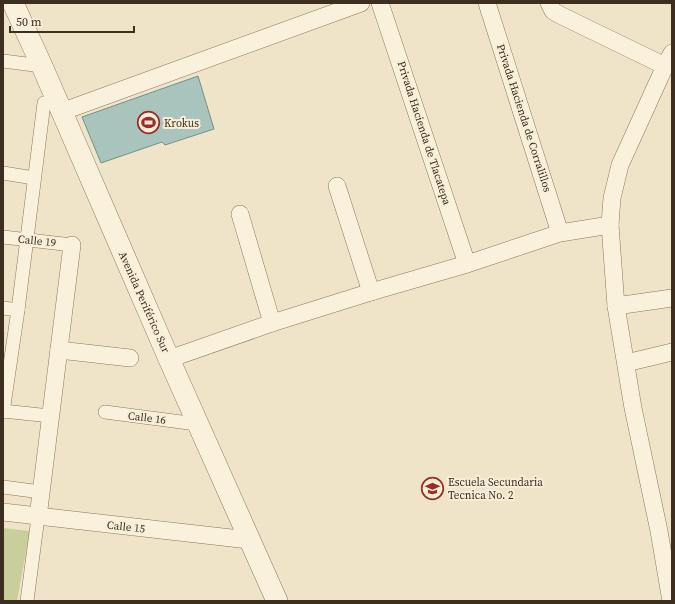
<svg xmlns="http://www.w3.org/2000/svg" width="675" height="604" font-family="'Source Serif 4',serif">
  <style>
    .green { fill: #c9cf9b }
    .water { fill: #a9c4bc; stroke: #6f938a }
    .lines { fill: none; stroke-linecap: round; stroke-linejoin: round }
    .pedestrian-casing { stroke: #8d765c; stroke-width: 14 }
    .minor-casing { stroke: #8d765c; stroke-width: 18 }
    .tertiary-casing { stroke: #8d765c; stroke-width: 22 }
    .pedestrian { stroke: #faf1dc; stroke-width: 13 }
    .minor { stroke: #faf1dc; stroke-width: 17 }
    .tertiary { stroke: #faf1dc; stroke-width: 21 }
    .labels { text-anchor: middle; dominant-baseline: central; stroke-width: 4; stroke-linejoin: round; paint-order: stroke }
    .street-label { font-size: 11px; fill: #3d2e20; stroke: #f7eed8 }
    .poi-label { font-size: 11px; fill: #3d2e20; stroke: #f7eed8; text-anchor: start }
  </style>
  <rect width="100%" height="100%" fill="#f0e4c8"/>
  <polygon class="green" points="3,528 30,531 17,601 3,601"/>
  <polygon class="water" points="198,76 214,129 165,145 162,142 101,163 82,117"/>
  <g class="lines">
    <defs>
      <g id="pedestrian">
        <polyline points="3,61 42,66"/>
        <polyline points="3,173 34,178"/>
        <polyline points="3,237 72,245"/>
        <polyline points="3,308 18,310"/>
        <polyline points="3,411 50,416"/>
        <polyline points="3,412 18,310 44,103"/>
        <polyline points="105,412 189,423"/>
        <polyline points="3,487 41,492"/>
        <polyline points="27,601 38,517"/>
      </g>
      <g id="minor">
        <polyline points="380,3 467,264"/>
        <polyline points="487,3 560,233"/>
        <polyline points="549,3 553,11 560,15 665,66"/>
        <polyline points="61,112 361,3"/>
        <polyline points="337,186 371,292"/>
        <polyline points="240,214 272,323"/>
        <polyline points="616,306 672,298"/>
        <polyline points="59,350 130,358"/>
        <polyline points="169,359 272,323 371,292 467,264 560,233 610,225"/>
        <polyline points="626,363 672,352"/>
        <polyline points="3,512 249,540"/>
        <polyline points="38,517 72,245"/>
        <polyline points="671,601 659,531 633,408 616,306 610,225 612,198 620,165 665,66 672,53"/>
      </g>
      <polyline id="tertiary" points="13,3 42,66 169,359 277,601"/>
    </defs>
    <use href="#pedestrian" class="pedestrian-casing"/>
    <use href="#minor" class="minor-casing"/>
    <use href="#tertiary" class="tertiary-casing"/>
    <use href="#pedestrian" class="pedestrian"/>
    <use href="#minor" class="minor"/>
    <use href="#tertiary" class="tertiary"/>
  </g>
  <defs>
    <symbol id="stadium-ring" viewBox="-11 -11 22 22"><circle r="9.5" fill="#f7eed8" stroke="#9e2a2b" stroke-width="1.5"/><path d="M0-5a6.5 5 0 1 0 0 10a6.5 5 0 1 0 0-10ZM-3.5-1.8h7v3.6h-7Z" fill="#9e2a2b"/></symbol>
    <symbol id="school-ring" viewBox="-11 -11 22 22"><circle r="9.5" fill="#f7eed8" stroke="#9e2a2b" stroke-width="1.5"/><path d="M0-5L7-2L0 1L-7-2ZM-4 1L0 2.5L4 1V4Q0 6-4 4Z" fill="#9e2a2b"/></symbol>
  </defs>
  <g fill-rule="evenodd">
    <use href="#stadium-ring" x="136" y="110" width="25" height="25"/>
    <use href="#school-ring" x="420" y="476" width="25" height="25"/>
  </g>
  <g class="labels">
    <g class="street-label">
      <text transform="translate(524 118) rotate(72)">Privada Hacienda de Corralillos</text>
      <text transform="translate(424 133) rotate(72)">Privada Hacienda de Tlacatepa</text>
      <text transform="translate(37 241) rotate(6)">Calle 19</text>
      <text transform="translate(144 302) rotate(66)">Avenida Periférico Sur</text>
      <text transform="translate(147 418) rotate(7)">Calle 16</text>
      <text transform="translate(126 527) rotate(6)">Calle 15</text>
    </g>
    <g class="poi-label">
      <text x="164" y="123">Krokus</text>
      <text x="448" y="482">Escuela Secundaria<tspan x="448" dy="13">Tecnica No. 2</tspan></text>
    </g>
  </g>
  <rect width="675" height="604" fill="none" stroke="#3d2e20" stroke-width="8"/>
  <path d="M10 26v6h124v-6" fill="none" stroke="#3d2e20" stroke-width="2"/>
  <text x="16" y="26" font-size="12" fill="#3d2e20" stroke="#f7eed8" stroke-width="3" paint-order="stroke">50 m</text>
</svg>
